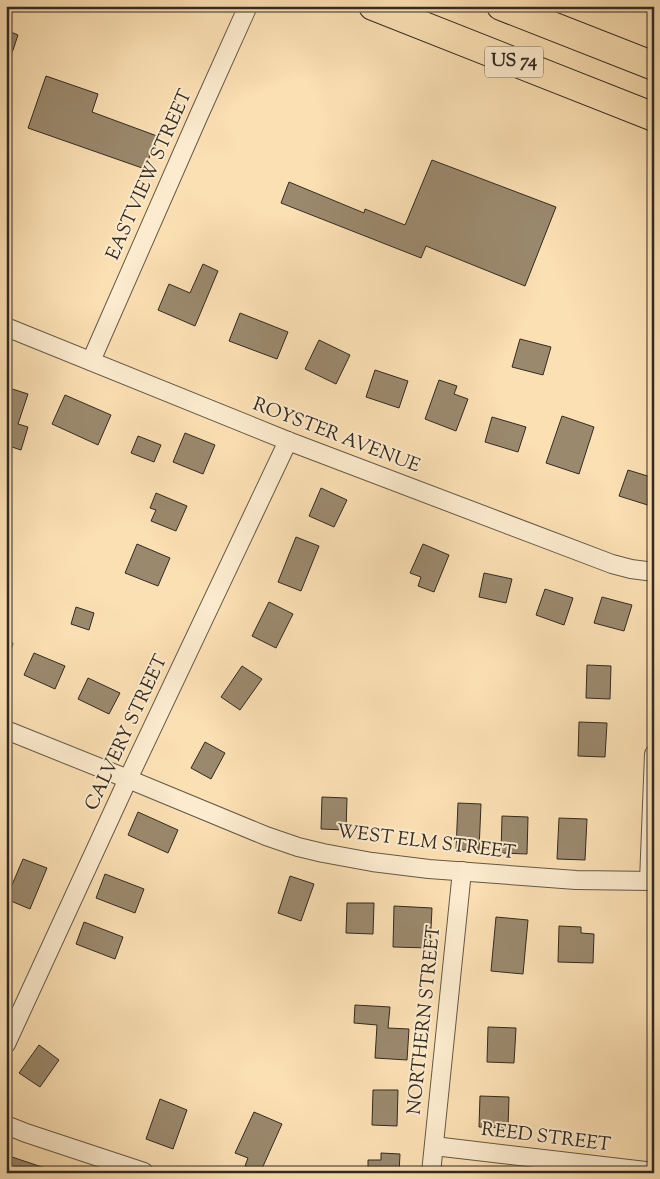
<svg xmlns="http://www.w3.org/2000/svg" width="660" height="1179" font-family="'Sorts Mill Goudy',serif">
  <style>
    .building { fill: #9b896d; stroke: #332a21 }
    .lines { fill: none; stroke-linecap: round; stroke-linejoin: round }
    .minor-casing { stroke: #655846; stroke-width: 20 }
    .trunk-casing { stroke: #332a21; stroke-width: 30 }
    .minor { stroke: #fcebce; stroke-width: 18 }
    .trunk { stroke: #fbe0b4; stroke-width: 28 }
    .labels { text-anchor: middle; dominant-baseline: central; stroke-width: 4; stroke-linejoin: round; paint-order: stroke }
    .shield { fill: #fcebce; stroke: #6f6455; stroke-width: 1 }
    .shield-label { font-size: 18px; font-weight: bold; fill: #332a21 }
    .street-label { font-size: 19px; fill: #332a21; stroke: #fcebce }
  </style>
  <rect width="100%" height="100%" fill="#fbe0b4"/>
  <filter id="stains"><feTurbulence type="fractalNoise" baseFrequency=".004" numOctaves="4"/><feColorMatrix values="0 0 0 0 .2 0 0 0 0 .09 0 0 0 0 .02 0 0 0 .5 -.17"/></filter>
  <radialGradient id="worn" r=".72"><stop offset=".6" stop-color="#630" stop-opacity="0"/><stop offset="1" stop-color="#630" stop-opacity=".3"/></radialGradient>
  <g class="building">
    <polygon points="6,30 18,35 12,53 6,51"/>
    <polygon points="46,76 98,94 92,112 157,136 145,169 28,128"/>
    <polygon points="432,160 556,207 525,286 426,246 421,258 281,203 289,182 364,213 365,209 405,225"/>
    <polygon points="203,264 218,271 195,326 158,310 169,284 190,293"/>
    <polygon points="240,313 288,332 277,359 229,341"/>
    <polygon points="520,339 551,347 543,375 512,367"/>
    <polygon points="319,340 350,355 336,384 305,369"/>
    <polygon points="375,370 408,381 399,408 366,397"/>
    <polygon points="439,380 457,386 454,394 468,399 456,431 425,419"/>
    <polygon points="6,387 28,394 18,424 28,427 21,450 9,446 6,453"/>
    <polygon points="65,395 111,415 98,445 52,424"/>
    <polygon points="562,416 594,427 579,474 546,463"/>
    <polygon points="492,417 526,427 518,452 485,442"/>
    <polygon points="185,433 215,445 203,474 173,462"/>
    <polygon points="138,436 161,445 154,462 131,453"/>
    <polygon points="628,470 654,478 654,507 619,496"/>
    <polygon points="321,488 347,500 334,527 309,516"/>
    <polygon points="156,493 187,506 176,531 151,521 156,510 150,508"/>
    <polygon points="296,537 319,546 301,591 278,582"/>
    <polygon points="137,544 170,558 158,586 125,573"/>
    <polygon points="423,544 449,555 434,592 418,586 421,577 410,573"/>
    <polygon points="484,573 512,579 506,603 479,597"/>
    <polygon points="545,589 573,598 564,625 536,615"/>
    <polygon points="602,597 632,605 624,631 594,623"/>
    <polygon points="269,602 293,614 276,648 252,636"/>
    <polygon points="76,607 94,613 89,630 71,624"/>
    <polygon points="6,642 13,643 7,667 6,667"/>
    <polygon points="34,653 65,666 55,689 24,675"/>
    <polygon points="587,665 611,666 610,699 586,698"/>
    <polygon points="242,666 262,679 240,710 221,697"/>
    <polygon points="88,678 120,693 109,714 78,699"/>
    <polygon points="579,722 607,723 605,757 578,756"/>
    <polygon points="205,742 225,753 211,779 191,768"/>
    <polygon points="322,797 347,798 346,830 321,829"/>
    <polygon points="458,803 481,804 479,850 456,850"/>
    <polygon points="138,812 178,830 168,853 128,835"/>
    <polygon points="502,816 528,817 527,854 501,853"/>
    <polygon points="559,818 587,819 585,860 557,859"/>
    <polygon points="23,859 47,868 30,909 6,899"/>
    <polygon points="105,874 144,889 135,913 96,898"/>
    <polygon points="290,876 314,884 301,921 278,913"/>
    <polygon points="347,903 374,903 373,934 346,933"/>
    <polygon points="394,906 432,908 430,948 393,947"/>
    <polygon points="496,917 528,920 523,974 491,971"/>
    <polygon points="84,922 123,937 115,959 76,944"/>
    <polygon points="559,926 581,927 581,933 594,934 593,963 558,962"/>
    <polygon points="355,1005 390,1007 388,1028 409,1029 407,1060 375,1058 377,1025 354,1023"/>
    <polygon points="488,1027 516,1028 514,1063 487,1062"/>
    <polygon points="39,1045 59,1060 40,1087 19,1073"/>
    <polygon points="373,1090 398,1090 397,1126 372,1125"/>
    <polygon points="480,1096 509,1097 508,1128 479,1127"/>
    <polygon points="160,1099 187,1110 173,1149 146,1139"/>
    <polygon points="254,1112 282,1124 260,1173 245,1166 248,1158 235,1153"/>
    <polygon points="381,1153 400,1154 399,1173 368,1173 368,1160 381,1160"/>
    <polygon points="6,1155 60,1173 6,1173"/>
  </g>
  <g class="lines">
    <defs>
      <g id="minor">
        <polyline points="6,327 288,441 612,564 631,569 654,572"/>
        <polyline points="91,361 199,115 248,6"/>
        <polyline points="6,730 128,779 266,836 298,847 323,853 372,862 429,869 576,880 654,881"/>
        <polyline points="649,881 654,754"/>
        <polyline points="6,1044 128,779 288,441"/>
        <polyline points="6,1125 26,1133 144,1172"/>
        <polyline points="434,1146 654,1172"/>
        <polyline points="431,1173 462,871"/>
      </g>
      <g id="trunk">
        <polyline points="373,6 654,117"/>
        <polyline points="501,6 654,66"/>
      </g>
    </defs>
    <use href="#minor" class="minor-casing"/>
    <use href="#trunk" class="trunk-casing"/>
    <use href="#minor" class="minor"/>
    <use href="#trunk" class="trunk"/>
  </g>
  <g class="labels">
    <rect class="shield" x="485" y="46.5" width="58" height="31" rx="4"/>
    <g class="shield-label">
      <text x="514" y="62">US 74</text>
    </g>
    <g class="street-label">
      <text transform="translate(150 175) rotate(-66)">EASTVIEW STREET</text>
      <text transform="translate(336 436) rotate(21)">ROYSTER AVENUE</text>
      <text transform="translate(127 733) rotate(-65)">CALVERY STREET</text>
      <text transform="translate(426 843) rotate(7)">WEST ELM STREET</text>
      <text transform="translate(425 1020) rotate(-84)">NORTHERN STREET</text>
      <text transform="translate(546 1138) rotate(7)">REED STREET</text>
    </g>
  </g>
  <rect width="660" height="1179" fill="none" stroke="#fbe0b4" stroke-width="25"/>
  <rect x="8" y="8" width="645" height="1164" fill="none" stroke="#332a21" stroke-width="2.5"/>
  <rect x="12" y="12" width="635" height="1154" fill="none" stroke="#332a21"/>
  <rect width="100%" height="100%" filter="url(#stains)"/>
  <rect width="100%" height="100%" fill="url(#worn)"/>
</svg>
